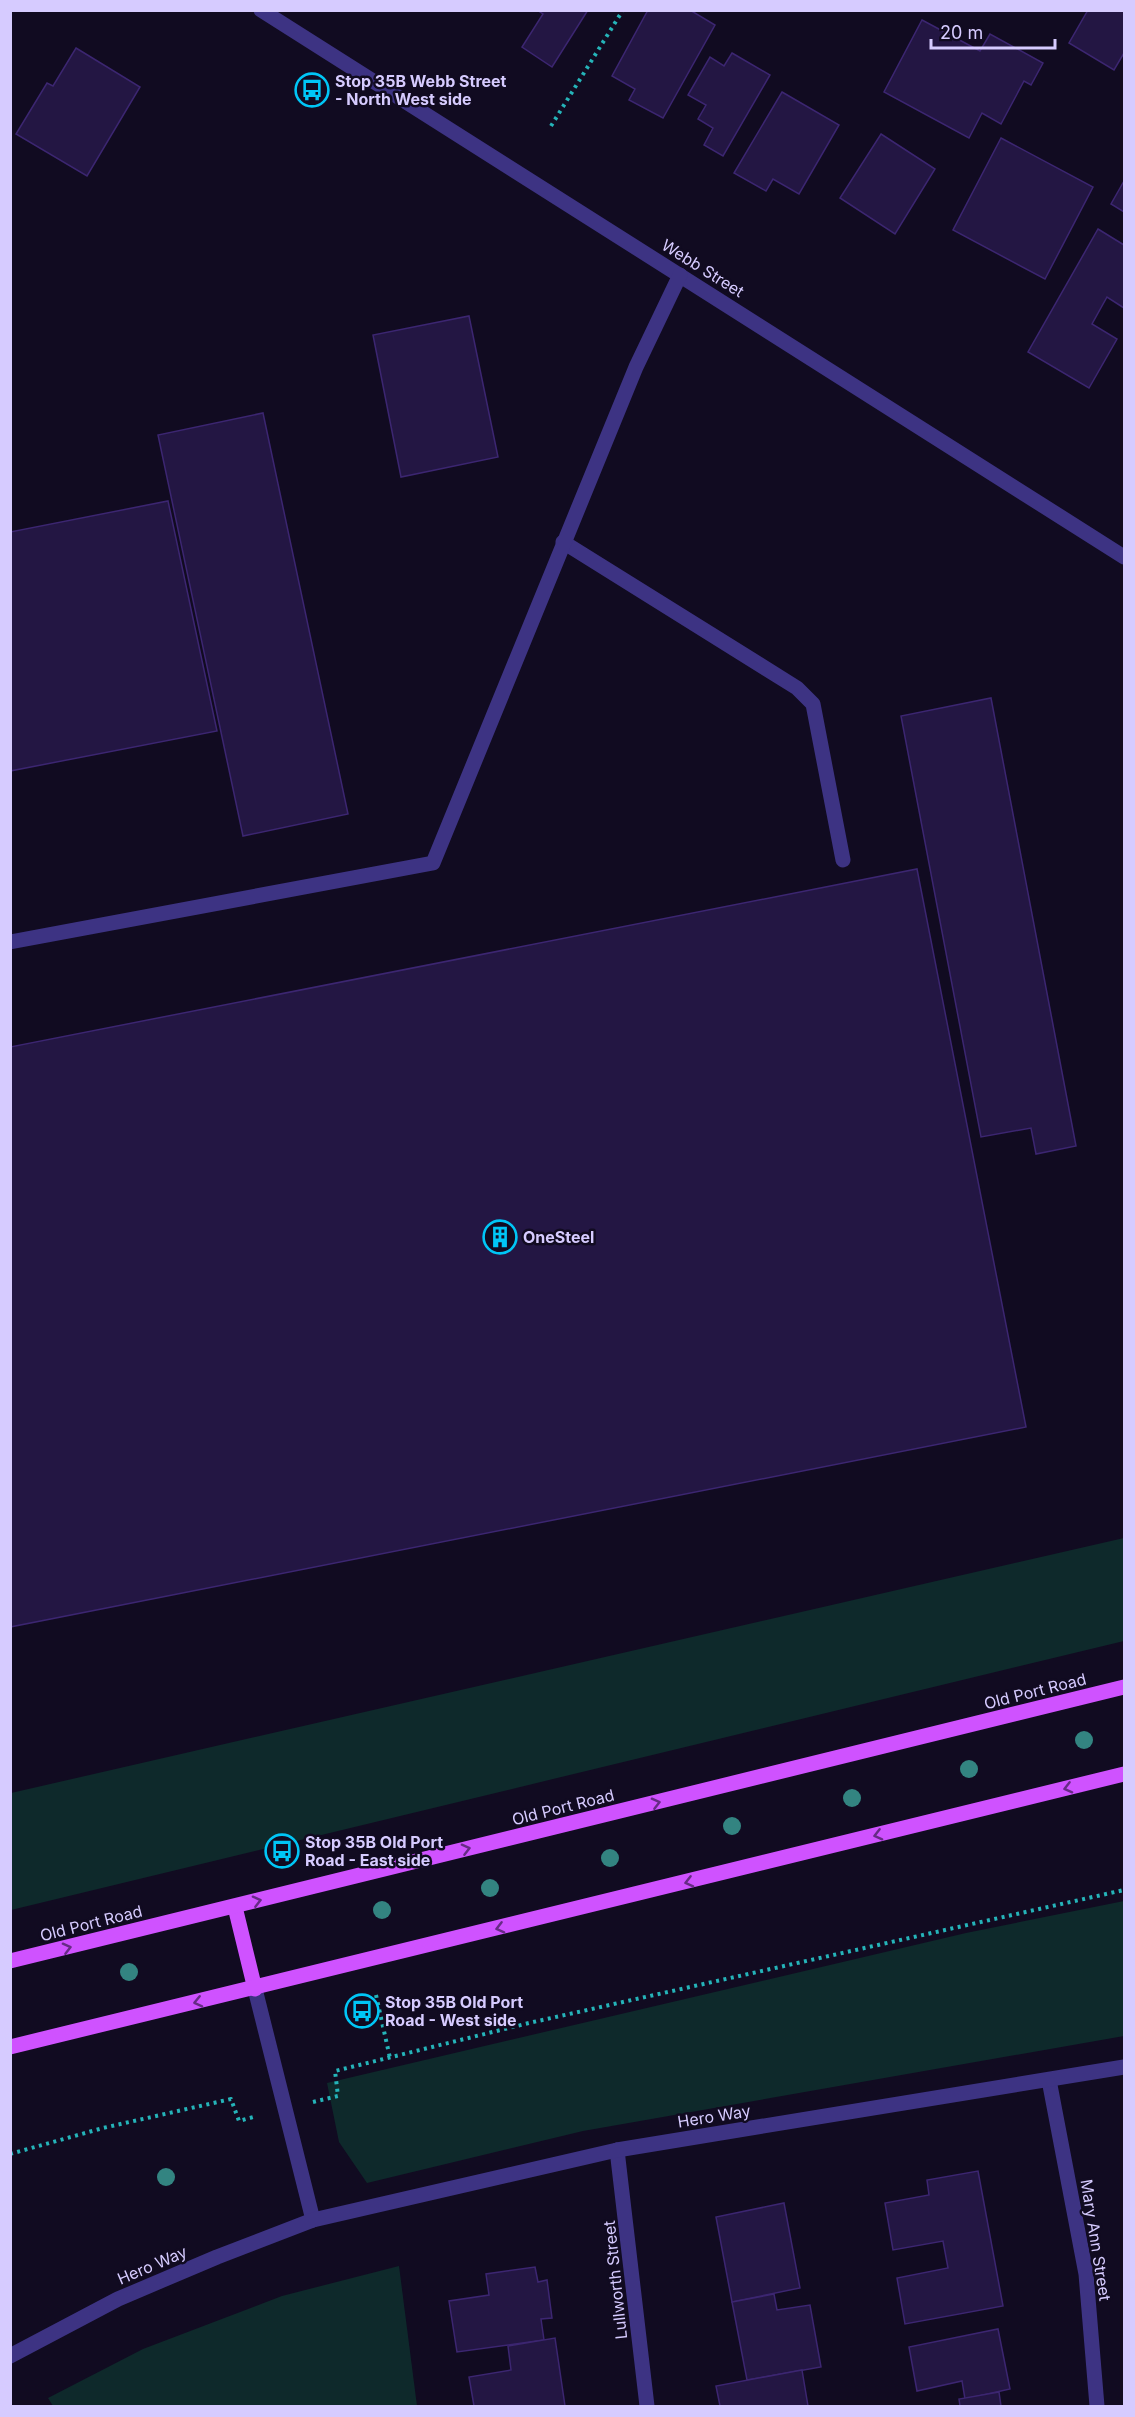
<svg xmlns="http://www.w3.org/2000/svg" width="1135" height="2417" font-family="Inter,sans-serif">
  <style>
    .green { fill: #0e292b }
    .building { fill: #231643; stroke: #3c2671; stroke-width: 1.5 }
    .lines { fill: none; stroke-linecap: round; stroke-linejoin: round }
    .path { stroke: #25b4b9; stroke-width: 4; stroke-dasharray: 3 4.5; stroke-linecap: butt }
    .minor { stroke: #3d3383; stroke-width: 15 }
    .major { stroke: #cf52ff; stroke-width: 15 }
    .tree { fill: #338481 }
    .oneway { stroke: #662b85 }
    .labels { text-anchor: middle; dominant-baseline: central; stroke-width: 5; stroke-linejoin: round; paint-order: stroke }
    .poi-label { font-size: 16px; font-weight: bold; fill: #d6cbff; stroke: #110b21; text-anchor: start }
    .street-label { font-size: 16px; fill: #d6cbff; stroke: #110b21 }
  </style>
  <rect width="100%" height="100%" fill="#110b21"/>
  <g class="green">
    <polygon points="1124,1538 1124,1641 11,1910 11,1793"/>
    <polygon points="1124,1901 1124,2036 583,2131 367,2183 339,2142 327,2083 966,1933"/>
    <polygon points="399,2266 417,2406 53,2406 48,2398 143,2349 282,2296"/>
  </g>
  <g class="building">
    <polygon points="537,10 588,10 552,67 522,47 543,14"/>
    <polygon points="648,10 690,10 715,25 663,118 629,100 635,89 612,76"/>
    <polygon points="1088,10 1124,10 1124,53 1114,70 1069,43"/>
    <polygon points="922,20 980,51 990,34 1043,63 1031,85 1024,81 1001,124 982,113 969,138 884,92"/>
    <polygon points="76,48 140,87 87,176 16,134 47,83 53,86"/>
    <polygon points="732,53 770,75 723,156 704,145 713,128 698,119 706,105 688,95 710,57 724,66"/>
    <polygon points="782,92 839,125 799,194 773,179 766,191 734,173"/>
    <polygon points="881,134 935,169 895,234 840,198"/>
    <polygon points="1001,138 1093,187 1045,279 953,230"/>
    <polygon points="1124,181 1124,212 1111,204"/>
    <polygon points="1098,229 1124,245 1124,308 1107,297 1092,324 1117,339 1089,388 1028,352"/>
    <polygon points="469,316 498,457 401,477 373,335"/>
    <polygon points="263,413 348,814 243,836 158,435"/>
    <polygon points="168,501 217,731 10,771 10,532"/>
    <polygon points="991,698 1076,1146 1036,1154 1031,1128 981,1137 901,716"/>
    <polygon points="917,869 1026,1427 10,1627 10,1047"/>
    <polygon points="978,2171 1003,2306 905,2324 897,2278 948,2268 943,2241 893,2250 885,2203 929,2195 927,2180"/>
    <polygon points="784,2203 800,2288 732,2302 716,2217"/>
    <polygon points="535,2267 538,2282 547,2280 552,2318 541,2319 544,2340 457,2352 449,2301 489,2295 486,2274"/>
    <polygon points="774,2294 777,2310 810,2305 821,2367 747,2380 732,2302"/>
    <polygon points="998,2329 1010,2389 965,2399 962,2381 917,2391 909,2347"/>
    <polygon points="555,2338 565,2406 474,2406 469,2377 511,2370 508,2346"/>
    <polygon points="802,2370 808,2406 720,2406 716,2386"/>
    <polygon points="999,2392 1001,2406 960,2406 959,2399"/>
  </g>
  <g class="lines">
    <g class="path">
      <polyline points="551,126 623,10"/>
      <polyline points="376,1995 390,2058"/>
      <polyline points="313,2102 338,2096 335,2071 529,2023 1124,1890"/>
      <polyline points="10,2154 103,2128 231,2099 239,2121 257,2116"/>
    </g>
    <g class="minor">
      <polyline points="261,10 1124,557"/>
      <polyline points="563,542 797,688 813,704 843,860"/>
      <polyline points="10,942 433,863 636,367 680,275"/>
      <polyline points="255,1989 313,2220"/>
      <polyline points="1049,2080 1086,2274 1097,2406"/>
      <polyline points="617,2150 647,2406"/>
      <polyline points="10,2356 118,2299 217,2257 313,2220 617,2150 1124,2067"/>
    </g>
    <g class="major">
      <polyline points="235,1907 255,1989"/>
      <polyline points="10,1961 1124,1687"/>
      <polyline points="10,2047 1124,1774"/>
    </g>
  </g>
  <g class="tree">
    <circle cx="1084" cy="1740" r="9"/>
    <circle cx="969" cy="1769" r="9"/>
    <circle cx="852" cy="1798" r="9"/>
    <circle cx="732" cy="1826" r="9"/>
    <circle cx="610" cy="1858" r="9"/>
    <circle cx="490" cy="1888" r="9"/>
    <circle cx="382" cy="1910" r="9"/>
    <circle cx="129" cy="1972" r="9"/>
    <circle cx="166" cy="2177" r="9"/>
  </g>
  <defs><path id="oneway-chevron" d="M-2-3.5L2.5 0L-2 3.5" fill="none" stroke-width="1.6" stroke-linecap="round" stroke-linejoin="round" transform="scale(1.5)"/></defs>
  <g class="oneway">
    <use href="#oneway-chevron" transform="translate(1068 1788) rotate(166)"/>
    <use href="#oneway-chevron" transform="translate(656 1803) rotate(-14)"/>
    <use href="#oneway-chevron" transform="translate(878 1835) rotate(166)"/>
    <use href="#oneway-chevron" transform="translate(466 1849) rotate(-14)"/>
    <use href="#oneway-chevron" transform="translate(689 1882) rotate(166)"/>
    <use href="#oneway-chevron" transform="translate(257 1901) rotate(-14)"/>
    <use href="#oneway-chevron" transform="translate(500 1928) rotate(166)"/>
    <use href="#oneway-chevron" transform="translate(67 1948) rotate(-14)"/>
    <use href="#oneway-chevron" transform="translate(198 2002) rotate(167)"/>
  </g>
  <defs>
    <symbol id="bus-ring" viewBox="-11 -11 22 22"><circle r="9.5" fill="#110b21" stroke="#00c6f6" stroke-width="1.5"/><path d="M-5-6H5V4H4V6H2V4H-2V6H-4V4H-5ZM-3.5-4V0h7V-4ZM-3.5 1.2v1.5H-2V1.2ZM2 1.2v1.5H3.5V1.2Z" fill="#00c6f6"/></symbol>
    <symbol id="building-ring" viewBox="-11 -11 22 22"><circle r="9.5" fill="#110b21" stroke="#00c6f6" stroke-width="1.5"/><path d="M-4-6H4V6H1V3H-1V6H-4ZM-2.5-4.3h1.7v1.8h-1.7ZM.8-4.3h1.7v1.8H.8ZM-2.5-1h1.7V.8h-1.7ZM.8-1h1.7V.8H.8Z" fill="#00c6f6"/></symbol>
  </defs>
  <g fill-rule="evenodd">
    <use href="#bus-ring" x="293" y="71" width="38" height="38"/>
    <use href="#building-ring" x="481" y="1218" width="38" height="38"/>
    <use href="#bus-ring" x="263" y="1832" width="38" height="38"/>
    <use href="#bus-ring" x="343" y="1992" width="38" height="38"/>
  </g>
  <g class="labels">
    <g class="poi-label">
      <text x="335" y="81">Stop 35B Webb Street<tspan x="335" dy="18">- North West side</tspan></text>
      <text x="523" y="1237">OneSteel</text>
      <text x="305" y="1842">Stop 35B Old Port<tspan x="305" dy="18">Road - East side</tspan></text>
      <text x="385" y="2002">Stop 35B Old Port<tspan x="385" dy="18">Road - West side</tspan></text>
    </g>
    <g class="street-label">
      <text transform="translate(703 268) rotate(32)">Webb Street</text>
      <text transform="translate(1035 1691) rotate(-14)">Old Port Road</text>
      <text transform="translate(563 1807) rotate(-14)">Old Port Road</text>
      <text transform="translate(91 1923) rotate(-14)">Old Port Road</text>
      <text transform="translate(714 2116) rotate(-9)">Hero Way</text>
      <text transform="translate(1096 2240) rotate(81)">Mary Ann Street</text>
      <text transform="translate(152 2265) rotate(-23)">Hero Way</text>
      <text transform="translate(615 2280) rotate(-96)">Lullworth Street</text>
    </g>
  </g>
  <rect width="1135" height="2417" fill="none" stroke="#d6cbff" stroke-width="24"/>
  <path d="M931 39v9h124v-9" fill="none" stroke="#d6cbff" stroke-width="3"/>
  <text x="940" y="39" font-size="18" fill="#d6cbff" stroke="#110b21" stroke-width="4.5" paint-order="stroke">20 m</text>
</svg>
